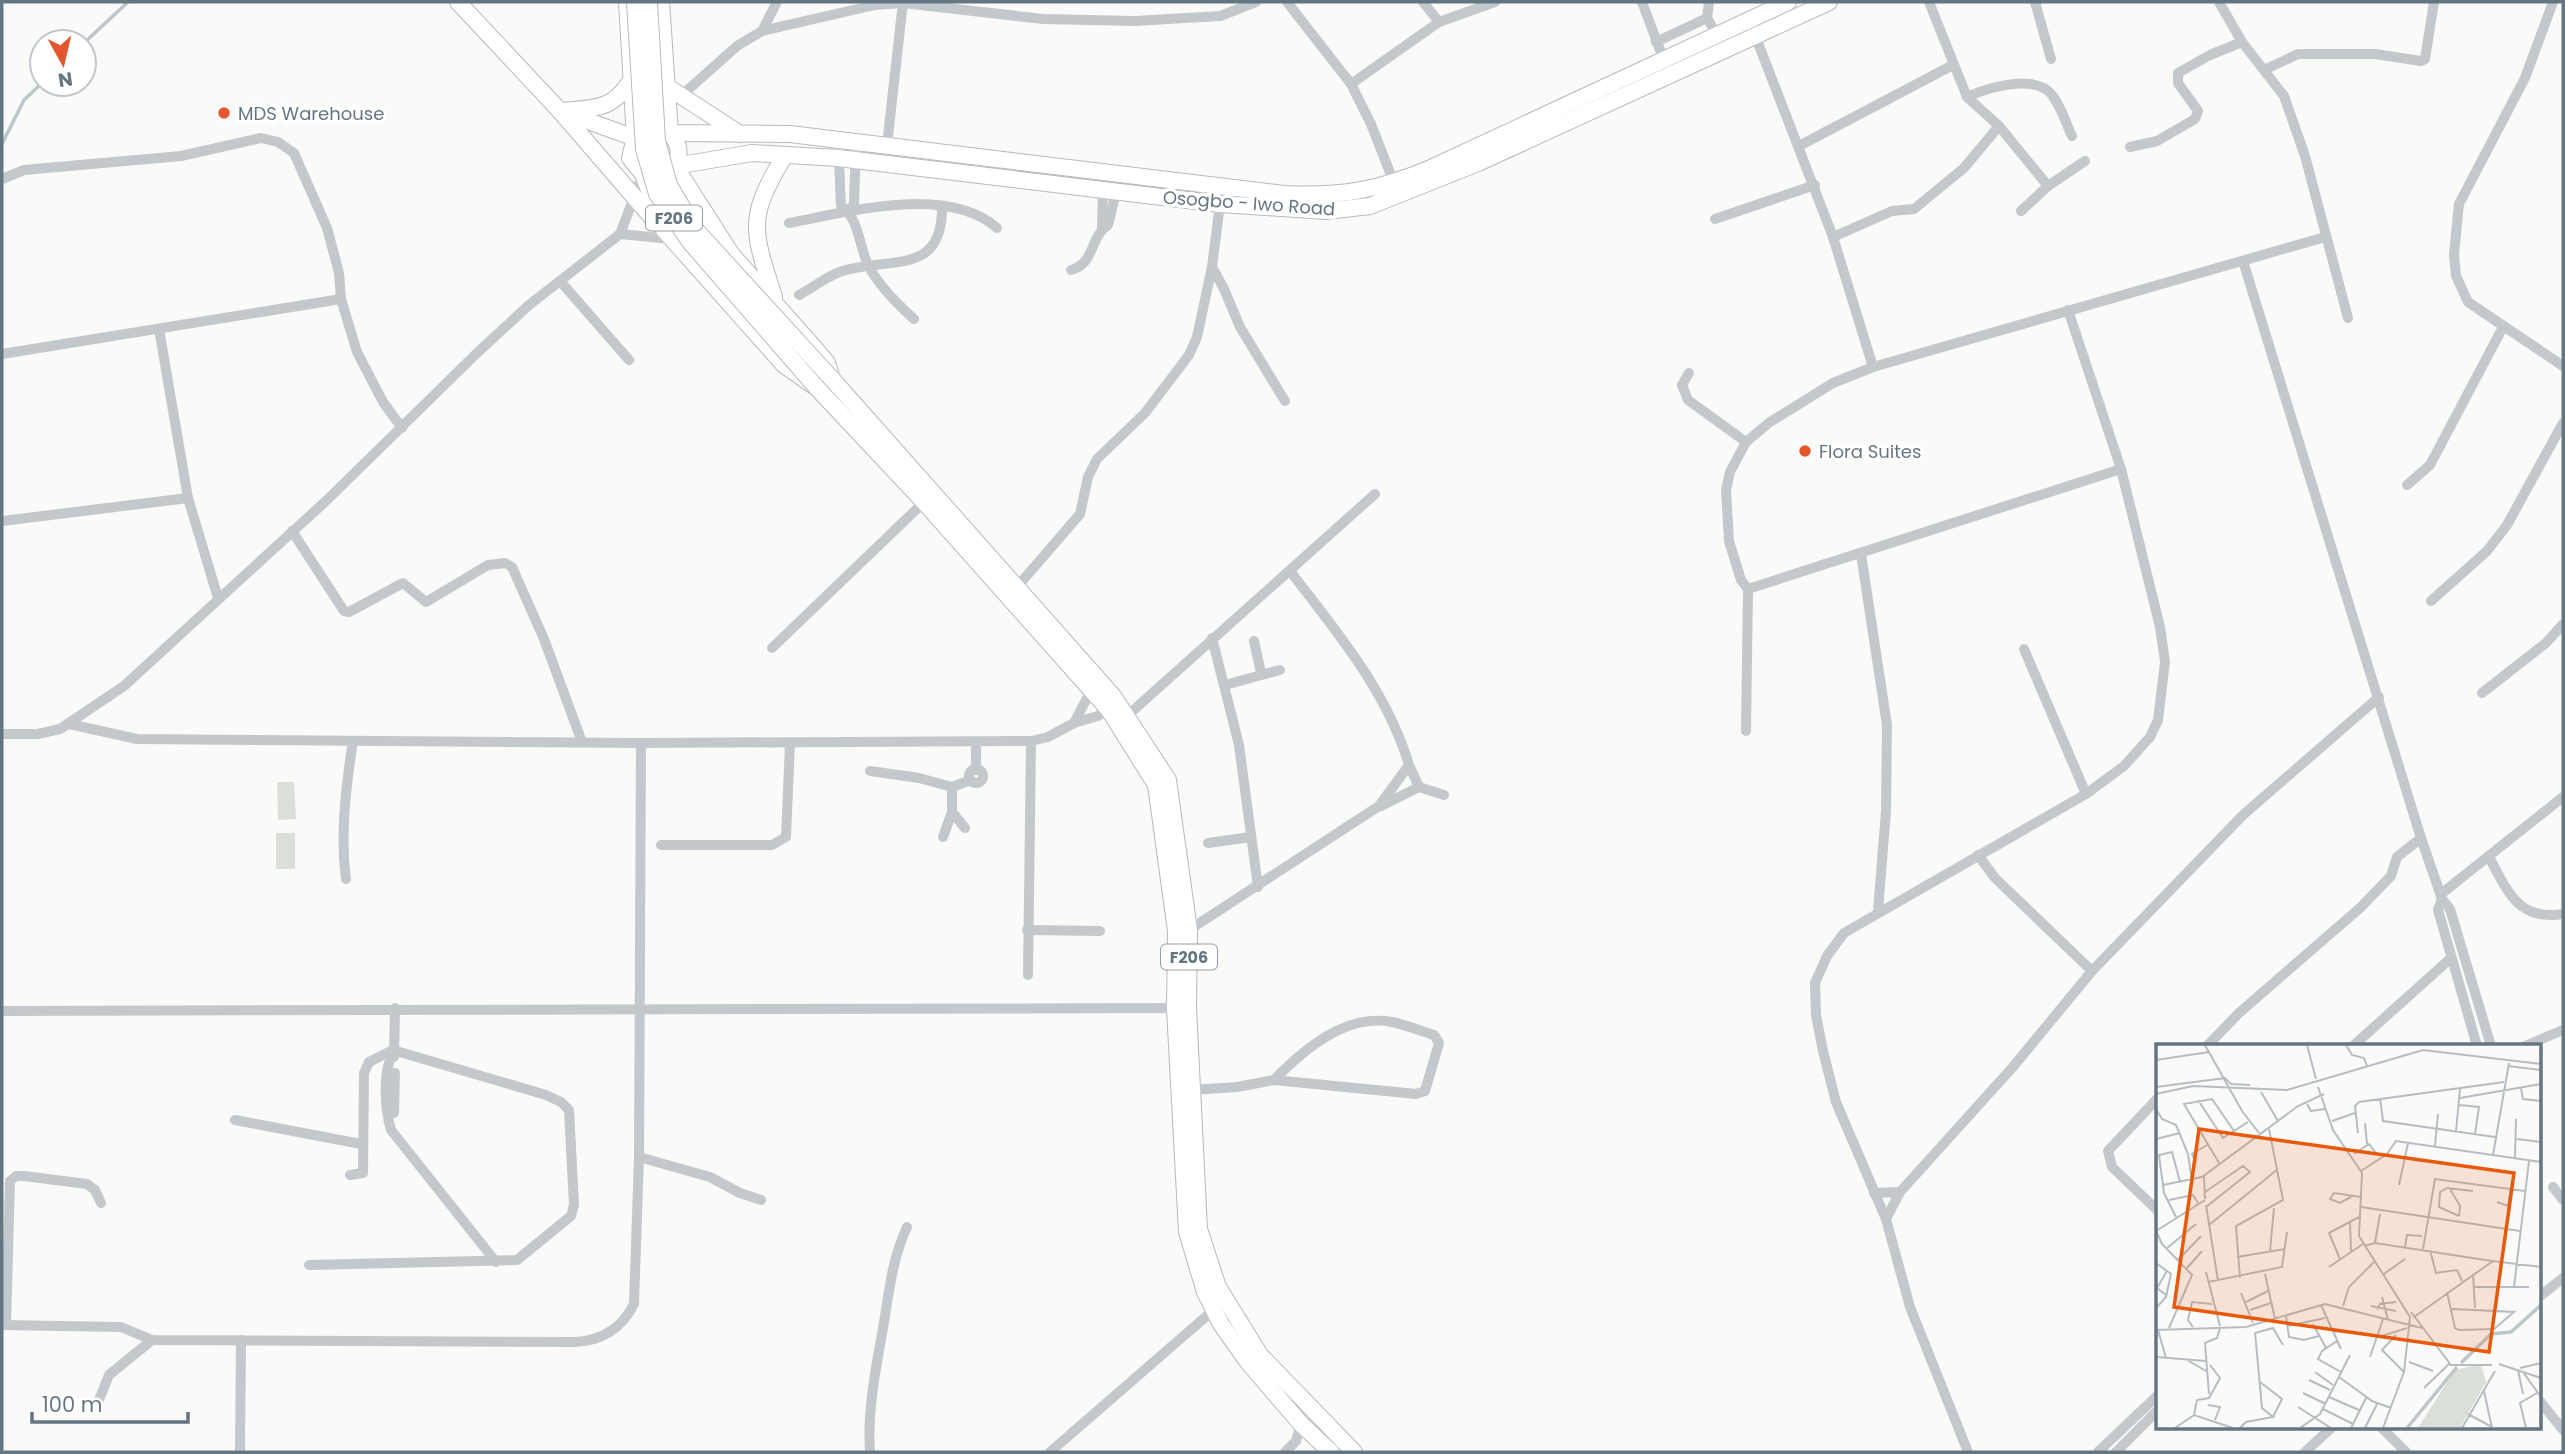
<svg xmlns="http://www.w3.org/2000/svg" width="2565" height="1454" font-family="Poppins,sans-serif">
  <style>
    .green { fill: #dadfd7 }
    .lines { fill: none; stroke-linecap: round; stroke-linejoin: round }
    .stream { stroke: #bbc7cb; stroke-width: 3.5 }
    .primary-casing { stroke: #b5babe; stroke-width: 18 }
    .street { stroke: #c3c8cc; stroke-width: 10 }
    .primary { stroke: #fff; stroke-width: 16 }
    .primary-bridge-casing { stroke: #b5babe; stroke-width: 18; stroke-linecap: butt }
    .primary-bridge { stroke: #fff; stroke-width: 16 }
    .poi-dot { fill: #e4572e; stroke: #fff; stroke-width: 2.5 }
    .labels { text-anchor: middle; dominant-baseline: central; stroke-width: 7; stroke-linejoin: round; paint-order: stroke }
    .shield { fill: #fff; stroke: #939fa8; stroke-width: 2 }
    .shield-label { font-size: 16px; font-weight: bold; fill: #657683 }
    .poi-label { font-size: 18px; fill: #657683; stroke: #fff; text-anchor: start }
    .street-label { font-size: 18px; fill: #657683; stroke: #fff }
    .inset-river { fill: none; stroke: #bbc7cb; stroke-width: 3.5 }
    .inset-road { fill: none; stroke: #b5bdc2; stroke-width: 2 }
    .view { fill: #e8590c; fill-opacity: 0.15; stroke: #e8590c; stroke-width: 3.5 }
    .inset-edge { fill: none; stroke: #657683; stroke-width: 3.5 }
  </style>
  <rect width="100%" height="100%" fill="#fafaf8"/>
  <g class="green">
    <polygon points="277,782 294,782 296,819 278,820"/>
    <rect x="276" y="833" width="19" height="36"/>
  </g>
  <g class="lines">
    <g class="stream">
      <polyline points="84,43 128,2"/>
      <polyline points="2,144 24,100 42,83"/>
    </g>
    <defs>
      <g id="primary">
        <polyline points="458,2 560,111 655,221"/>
        <polyline points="627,2 635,138 630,158 643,174 664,230 784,365 817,388 924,502 1109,710 1156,785 1176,931 1175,1008 1187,1232 1205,1292 1221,1324 1247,1361 1301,1424 1331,1452"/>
        <path d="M661 2 670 133C681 145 682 159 670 171"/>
        <polyline points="666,86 740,134"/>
        <path d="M560 111C595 108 612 111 632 79"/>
        <polyline points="566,113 635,138"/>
        <path d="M643 131 661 129 670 133 790 134 1284 194C1341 197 1379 190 1431 168L1788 2"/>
        <polyline points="675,166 732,255 818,352 827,363 832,379 1113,696 1168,780 1189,930 1188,1008 1199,1229 1218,1287 1260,1355 1354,1452"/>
        <polyline points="675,166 752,153 838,158 1220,204 1326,211 1370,206 1478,163 1829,2"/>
        <path d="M774 297C752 228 747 218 785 155"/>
      </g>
    </defs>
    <use href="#primary" class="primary-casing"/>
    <g class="street">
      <polyline points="1287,2 1351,84 1371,124 1394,183"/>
      <polyline points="1423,2 1439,22"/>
      <polyline points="1642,2 1663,58"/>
      <polyline points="1709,2 1707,18 1717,35"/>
      <polyline points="1929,2 1967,97 1999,126 2048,186"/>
      <polyline points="2035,2 2051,59"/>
      <polyline points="2219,2 2242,42 2284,96 2305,156 2348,318"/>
      <polyline points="2553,2 2525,78 2459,204 2454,254 2456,276 2468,302 2563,366"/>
      <polyline points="1753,30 1833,237 1873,367"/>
      <polyline points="762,31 777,2"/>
      <polyline points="1656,42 1707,18"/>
      <polyline points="2266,69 2298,54 2375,54 2421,61 2425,59 2434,2"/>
      <polyline points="1351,84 1439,22 1495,2"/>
      <polyline points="681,96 737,46 762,31 875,5 903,3 1043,19 1135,21 1220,16 1256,2"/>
      <path d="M1967 97C1987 88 2035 73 2052 95 2061 106 2066 124 2072 136"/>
      <path d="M838 139 841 206C859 218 859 246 868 265 879 286 896 303 914 319"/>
      <polyline points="887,145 903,2"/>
      <polyline points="1799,146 1953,65"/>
      <polyline points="2130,147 2157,141 2195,119 2198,111 2178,83 2178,73 2210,55 2242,42"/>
      <polyline points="2,179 24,170 181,156 261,138 278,142 294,153 327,228 339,273 341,299 357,352 383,402 402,428"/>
      <polyline points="2021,211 2048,186 2085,161"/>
      <polyline points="849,212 854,204 856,141"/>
      <polyline points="1715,219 1815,185"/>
      <path d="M789 223C848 212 947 184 997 228"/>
      <polyline points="1102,229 1103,190"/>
      <polyline points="620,234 671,239"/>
      <polyline points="1833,237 1892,211 1914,209 1964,168 1999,126"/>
      <polyline points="2243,261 2421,838 2442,899 2450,909 2491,1046"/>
      <polyline points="1212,267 1224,289 1240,327 1285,401"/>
      <path d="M1071 270C1095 264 1090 236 1108 225L1116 192"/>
      <polyline points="560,281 629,360"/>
      <path d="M799 295C814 287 827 276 842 271 890 256 943 277 942 206"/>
      <polyline points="159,329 188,498 218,598"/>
      <polyline points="2,354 341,299"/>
      <polyline points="1689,373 1682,385 1688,400 1746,442"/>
      <polyline points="2407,485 2430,465 2503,327"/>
      <polyline points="2,521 188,498"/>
      <polyline points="292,531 344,611 349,612 403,583 426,602 488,565 505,563 512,567 544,639 582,742"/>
      <polyline points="1861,554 1887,725 1886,811 1878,911"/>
      <polyline points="1017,587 1080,514 1088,477 1097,459 1145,413 1189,355 1197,337 1212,267 1220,204"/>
      <polyline points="1748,589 2121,469"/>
      <polyline points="2431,601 2487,551 2507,525 2563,423"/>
      <polyline points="1212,638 1239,745 1258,887"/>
      <polyline points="1254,641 1261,673"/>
      <polyline points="772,648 924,502"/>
      <polyline points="2024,649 2086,794"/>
      <polyline points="1225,685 1280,670"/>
      <polyline points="2482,693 2546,643 2563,624"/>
      <polyline points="1128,715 1375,494"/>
      <polyline points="1074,723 1086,700 1097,688"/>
      <polyline points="69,724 137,739 641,743 1031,741 1048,737 1074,723 1098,716 1113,706"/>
      <polyline points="1746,731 1748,589 1741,580 1729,541 1726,490 1730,472 1746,442 1770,422 1833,383 1873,367 2325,237"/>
      <polyline points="2,734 38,734 60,729 124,686 327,500 477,353 529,305 620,234 643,174"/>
      <polyline points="976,742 976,770"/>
      <polyline points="1409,765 1419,787 1444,795"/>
      <circle cx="976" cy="776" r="7"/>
      <polyline points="870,771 919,778 952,787 971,780"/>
      <polyline points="1381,806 1419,787"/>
      <polyline points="952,812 965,828"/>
      <polyline points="943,837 952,812 952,787"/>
      <polyline points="1208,843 1251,837"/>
      <polyline points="661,845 772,845 786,837 790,743"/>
      <polyline points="1978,855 1995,878 2092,971"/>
      <path d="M2489 857C2508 892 2518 921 2563 914"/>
      <path d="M346 879C340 834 346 786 353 741"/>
      <polyline points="2441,894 2563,797"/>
      <polyline points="2442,899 2438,910 2477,1046"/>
      <polyline points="1027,930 1100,931"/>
      <path d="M1189 930 1379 806 1409 765C1387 691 1337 632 1290 571"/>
      <polyline points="1028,975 1031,741"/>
      <polyline points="2,1011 1178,1008"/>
      <polyline points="2207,1046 2239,1013 2360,908 2391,876 2397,857 2421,838"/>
      <polyline points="2353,1046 2451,958"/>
      <polyline points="2525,1046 2563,1030"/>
      <path d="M393 1054C382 1072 385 1110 391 1130L496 1262"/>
      <polyline points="394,1057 395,1008"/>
      <path d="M1191 1090 1237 1087 1274 1080 1416 1094 1425 1091 1439 1043 1434 1035C1421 1031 1406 1025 1392 1022 1346 1013 1303 1050 1274 1080"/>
      <polyline points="2157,1099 2108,1151 2112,1167 2157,1210"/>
      <polyline points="394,1113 395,1073"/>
      <polyline points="235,1120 361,1144"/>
      <polyline points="639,1157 710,1177 740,1193 761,1200"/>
      <polyline points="2553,1187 2563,1200"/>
      <polyline points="1874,1193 1900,1192"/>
      <polyline points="1886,1219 1900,1192 2012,1068 2092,971 2243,815 2379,697"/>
      <polyline points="309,1265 517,1260 571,1216 574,1205 569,1110 561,1102 546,1095 393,1050 369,1062 364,1073 363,1173 350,1175"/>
      <polyline points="2539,1297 2563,1278"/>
      <path d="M2 1325 121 1327 152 1340 574 1342C602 1341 622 1328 634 1304L639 1157 641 743"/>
      <polyline points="6,1325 10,1181 16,1176 24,1176 87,1184 95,1190 101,1203"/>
      <polyline points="99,1400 109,1375 152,1340"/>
      <polyline points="2539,1400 2563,1430"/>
      <polyline points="2382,1428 2406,1452"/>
      <polyline points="240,1452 241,1340"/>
      <path d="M870 1452C867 1411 876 1368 883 1328 889 1293 892 1259 907 1227"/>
      <polyline points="1050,1452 1217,1307"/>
      <polyline points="1285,1452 1296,1441 1301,1424"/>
      <polyline points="1968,1452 1910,1307 1886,1219 1836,1102 1823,1051 1816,1015 1815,983 1827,956 1844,933 2086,794 2124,766 2150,737 2158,720 2165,662 2160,627 2121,469 2068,310"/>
      <polyline points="2098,1452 2157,1396"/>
      <polyline points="2116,1452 2157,1411"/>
      <polyline points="2305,1452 2331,1428"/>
    </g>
    <use href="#primary" class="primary"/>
    <defs>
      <g id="primary-bridge">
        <polyline points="635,2 644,149 657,194 690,242 817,388"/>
        <polyline points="649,2 657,141 669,185 695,229 832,379"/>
      </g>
    </defs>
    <use href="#primary-bridge" class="primary-bridge-casing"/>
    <use href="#primary-bridge" class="primary-bridge"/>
  </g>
  <g class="poi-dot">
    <circle cx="224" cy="113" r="7"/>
    <circle cx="1805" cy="451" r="7"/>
  </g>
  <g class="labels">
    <g class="shield">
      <rect x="646" y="205.5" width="56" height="25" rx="5"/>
      <rect x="1161" y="944.5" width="56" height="25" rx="5"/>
    </g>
    <g class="shield-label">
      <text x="674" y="218">F206</text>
      <text x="1189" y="957">F206</text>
    </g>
    <g class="poi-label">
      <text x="238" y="113">MDS Warehouse</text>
      <text x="1819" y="451">Flora Suites</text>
    </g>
    <g class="street-label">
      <text transform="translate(1249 203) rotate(4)">Osogbo - Iwo Road</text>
    </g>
  </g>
  <g transform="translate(2156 1044)">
    <rect width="385" height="385" fill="#fafaf8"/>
    <path d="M325 320 330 338 304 384H262L299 326Z" fill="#dadfd7"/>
    <path class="inset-river" d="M305 319 335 290 355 288 385 261M251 384 301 323"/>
    <path class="inset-road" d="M49 1 86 67 103 89M151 1 160 35M190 1 196 11 208 14 211 22M0 16 53 8M352 22 385 26M0 43 69 34 75 40 94 41M162 43 177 86 206 129 203 192 254 273 248 328 227 384M365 44 367 55 385 57M105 48 122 77M0 50 37 42 131 46 267 6 385 20M224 54 227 77 339 93M304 54 385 40M42 56 67 94 92 78M151 60 155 67 169 65M303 61 323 63 319 90M0 65 6 75 20 81 32 110 36 137M176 77 199 69M209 79 211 100M300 87 304 45M202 89 199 62 203 58 348 38M0 95 24 89M361 95 385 98M279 102 282 70M198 110 213 100 220 109M337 111 353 19M359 115 360 75M40 118 36 110 51 101M63 119 28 60 56 55 78 87M205 127 231 110 240 97 385 118M48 132 49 155M7 141 46 133 142 62 168 50M243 141 252 99M294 145 304 162 303 172M49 148 87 122 94 128 50 163M195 153 184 159 174 155 178 149 205 153M13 156 37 151 42 159M341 158 352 162 355 145M50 161 62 237M205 163 364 187M303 172 283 163 284 148 291 144 317 147M20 173 8 149 3 111 16 108 24 138M194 177 195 208M53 181 122 125M0 187 6 200 36 231 13 284M0 187 49 156M219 199 224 170M208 202 219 199 336 217M249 203 251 191 266 192M10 205 40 180M267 205 279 135 369 147M274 206 280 229 301 226 306 237M114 207 118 164M81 213 129 205M184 215 173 189 203 173M22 216 45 192M0 219 15 230 10 253 0 264M173 223 207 200M31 224 46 207M50 228 64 282M109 230 119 275M228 230 249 215M317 230 319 264M84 234 80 182 127 156 113 85M52 238 126 223 131 188M319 243H373M358 243 373 117M291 248 299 284 303 286 338 285 358 268 296 265M85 249 97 279M10 251 1 244 11 227M226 253 232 276M90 258 112 247M165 261 185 305M187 262 193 243 218 218M215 262 240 267M94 266 115 259M221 266 224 260 240 258M255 268 295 321H336M130 272 133 293 148 296 163 292M258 273 337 217 385 223M157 280 170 304M132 282 169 274M37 283 32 276 36 258 56 260M0 286 90 283 169 260 266 284M2 286 10 314M176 287 226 292 251 284M99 289 117 284 127 301M240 291 226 306 248 328M181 297 166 307 162 315 185 328M0 313 50 317M214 313 227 275M29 315 52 328M253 318 277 327M343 320 385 334M364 324 385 319M362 326 367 350M159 328 177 341M367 328 385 353M183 333 216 357 235 364M153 336 174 346M104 338 126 355 117 373M268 344 293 320M328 347 336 384M147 349 170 360M53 350 49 299 61 294 64 284M173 353 203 366M52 361 64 363 59 376M142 363 175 384M167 365 197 380M312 370 336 383M38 371 41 356 53 354 64 334 54 321M19 384 38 371 77 384M84 384 90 378 117 373 106 364 99 288M144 384 164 370 194 311M195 384 210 354M209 384 221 360M306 384 339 327M370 384 364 359 381 349"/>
    <path class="view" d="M43 85 358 129 333 308 18 263Z"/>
    <rect width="385" height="385" class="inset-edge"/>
  </g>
  <rect width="2565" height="1454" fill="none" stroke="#657683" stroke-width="7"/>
  <g transform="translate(63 63) rotate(172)"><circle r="33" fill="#ffffff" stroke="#c1c8cd" stroke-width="2"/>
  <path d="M0-5L12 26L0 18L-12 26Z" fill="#e4572e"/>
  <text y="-10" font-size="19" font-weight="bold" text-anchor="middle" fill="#657683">N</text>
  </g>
  <path d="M32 1412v10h156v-10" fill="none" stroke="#657683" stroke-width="3.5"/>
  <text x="42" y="1412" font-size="21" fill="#657683" stroke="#ffffff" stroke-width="5" paint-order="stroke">100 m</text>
</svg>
